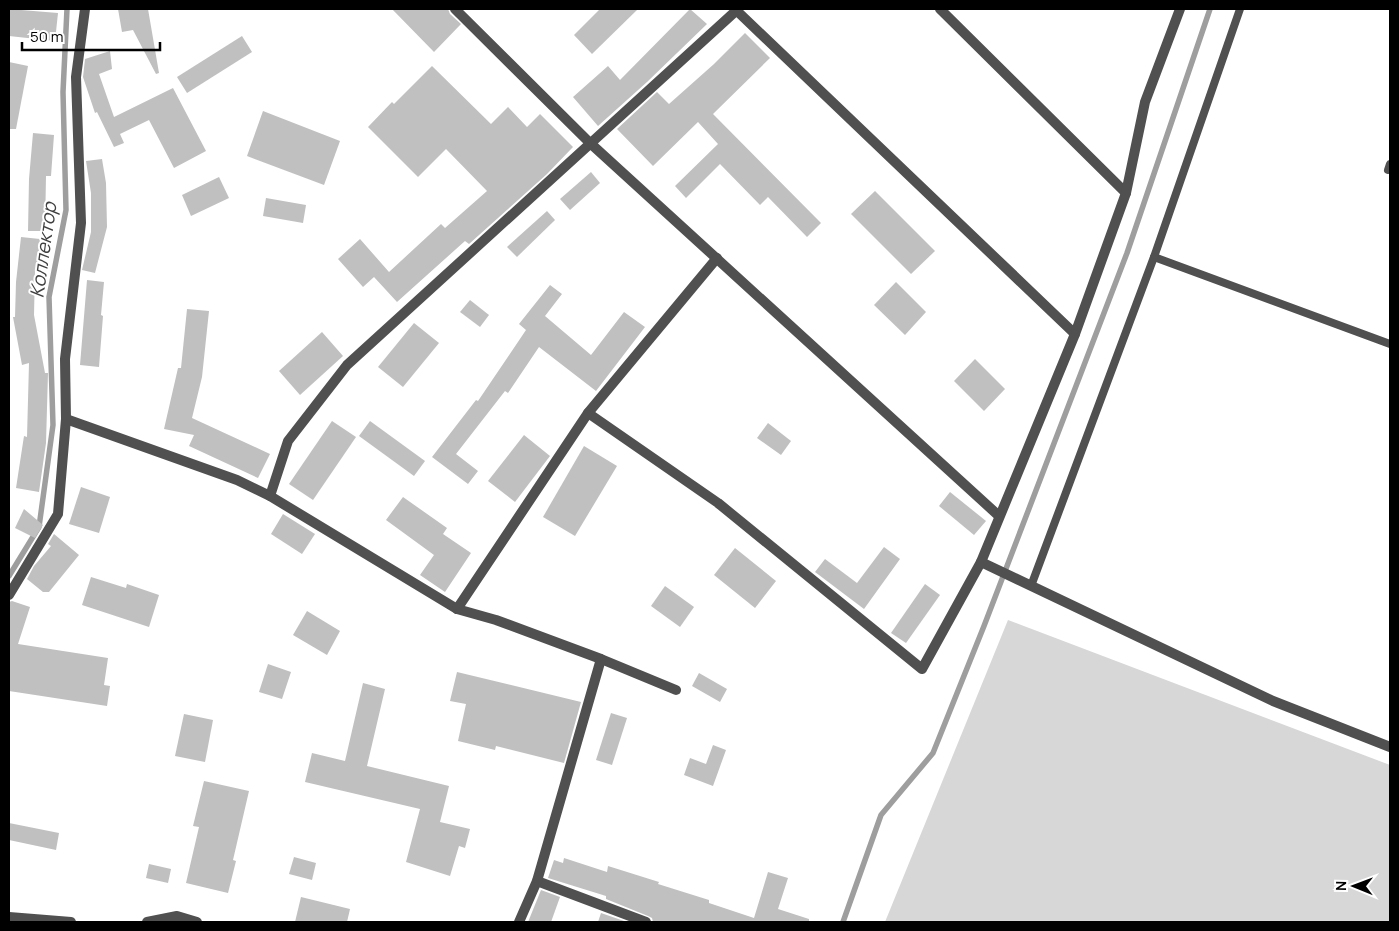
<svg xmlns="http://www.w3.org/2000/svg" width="1399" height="931" font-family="Manrope,sans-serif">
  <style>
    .green { fill: #d7d7d7 }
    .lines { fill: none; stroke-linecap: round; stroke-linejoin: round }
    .stream { stroke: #9e9e9e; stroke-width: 5.5 }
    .building { fill: #c0c0c0 }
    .lane { stroke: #505050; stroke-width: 8 }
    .street { stroke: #505050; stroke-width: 10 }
    .labels { text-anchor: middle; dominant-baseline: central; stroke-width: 4; stroke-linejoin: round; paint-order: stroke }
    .water-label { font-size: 19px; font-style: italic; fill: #3f3f3f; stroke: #fff }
  </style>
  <rect width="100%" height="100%" fill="#fff"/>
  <polygon class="green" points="1008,620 1390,765 1390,922 885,922"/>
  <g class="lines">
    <g class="stream">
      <polyline points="9,576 39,527 53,425 49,297 66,210 63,92 67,9"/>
      <polyline points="843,922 881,815 933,753 984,626 1127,253 1210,9"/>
    </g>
  </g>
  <g class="building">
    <polygon points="9,9 58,13 55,41 9,36"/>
    <polygon points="118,9 148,9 159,73 156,74 133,30 122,32"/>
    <polygon points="392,9 448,9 450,14 461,24 434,52"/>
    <polygon points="600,9 638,9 592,54 574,35"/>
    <polygon points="690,9 707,24 647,82 598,126 573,97 608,66 620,80"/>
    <polygon points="745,33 770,58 713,114 821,223 807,237 768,197 760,205 720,164 686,198 675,186 718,144 698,122 653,166 617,129 657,92 669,104 714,64"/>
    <polygon points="242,36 252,52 187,93 177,77"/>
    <polygon points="110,51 112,69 99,74 114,117 173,88 206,151 174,168 149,120 120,134 124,143 114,147 97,112 95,113 83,77 85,59"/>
    <polygon points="9,62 28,66 16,129 9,129"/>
    <polygon points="432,66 491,124 508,107 527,127 540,114 573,147 547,174 469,244 465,241 397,302 374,277 363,287 338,259 360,239 389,272 441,224 445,228 487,191 446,149 418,177 368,127 392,102 394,104"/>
    <polygon points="263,111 340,141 324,185 247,156"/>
    <polygon points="33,133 54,135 51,176 46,176 45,231 28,231 29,179"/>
    <polygon points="102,159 106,183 107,227 95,273 82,270 91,232 91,193 86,161"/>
    <polygon points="591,172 600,183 570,210 560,199"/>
    <polygon points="219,177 229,198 191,216 182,195"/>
    <polygon points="875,191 935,251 911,274 851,214"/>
    <polygon points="266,198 306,205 303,223 263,216"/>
    <polygon points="547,211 555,220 517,257 507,247"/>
    <polygon points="21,237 40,239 37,271 35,271 34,315 45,373 48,373 46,443 39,492 16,488 24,436 27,437 29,363 22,365 13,317 15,317 16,282"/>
    <polygon points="87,280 104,282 101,315 103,316 99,367 80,365"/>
    <polygon points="896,282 926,312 905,335 874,305"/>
    <polygon points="550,285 562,294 545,316 591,355 624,312 645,327 596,391 539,347 508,393 505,391 456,454 478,471 468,484 432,457 476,400 478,401 526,330 519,324"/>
    <polygon points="470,300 489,315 480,327 460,312"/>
    <polygon points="187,309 209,311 202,377 192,418 270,454 258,478 189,446 194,435 164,429 178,368 181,368"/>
    <polygon points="414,323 439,343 403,387 378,367"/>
    <polygon points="322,332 343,356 300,395 279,371"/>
    <polygon points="975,359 1005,389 984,411 954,381"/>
    <polygon points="332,421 356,437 313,500 289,484"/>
    <polygon points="370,421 425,461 414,476 359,436"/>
    <polygon points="768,423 791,441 781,455 757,438"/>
    <polygon points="524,435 550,456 515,502 488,481"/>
    <polygon points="584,446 617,466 575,536 543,517"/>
    <polygon points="81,487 110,497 99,533 69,524"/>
    <polygon points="950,492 986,521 974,535 939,506"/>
    <polygon points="403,497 447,528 443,534 471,553 445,592 420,575 434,555 386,520"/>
    <polygon points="24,509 43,525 35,538 15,528"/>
    <polygon points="283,514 315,534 302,554 271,534"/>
    <polygon points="54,534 79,555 49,592 43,592 27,579 34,566 51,546 48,544"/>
    <polygon points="884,547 900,559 864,609 815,572 825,559 857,583"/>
    <polygon points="735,548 776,581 755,608 714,575"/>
    <polygon points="91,577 126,588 127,584 159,595 149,627 82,605"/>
    <polygon points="925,584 940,595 906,643 891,633"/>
    <polygon points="665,586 694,607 680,627 651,606"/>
    <polygon points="12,601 30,607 18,644 108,658 104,685 110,686 107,706 9,691 9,602"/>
    <polygon points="307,611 340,631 327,655 293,635"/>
    <polygon points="268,664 291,672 282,699 259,692"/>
    <polygon points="457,672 581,702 564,763 496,746 495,750 458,741 466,704 450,701"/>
    <polygon points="699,673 727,689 720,702 692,686"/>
    <polygon points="363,683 385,689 367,766 449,786 440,822 470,829 465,848 459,846 450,876 406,862 420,809 305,782 312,753 345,761"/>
    <polygon points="611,713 627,718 612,765 596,760"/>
    <polygon points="184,714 213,720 205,762 175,756"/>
    <polygon points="713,745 726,750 713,786 684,775 690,758 706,764"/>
    <polygon points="204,781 249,791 233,860 236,861 228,893 186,883 199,827 193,826"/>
    <polygon points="9,823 59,833 56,850 9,840"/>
    <polygon points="294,857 316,863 312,880 289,874"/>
    <polygon points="564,858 607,872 608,866 659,882 658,884 709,900 709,903 754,918 768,872 788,878 778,909 809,919 809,922 653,922 652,918 648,916 606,899 606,896 548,878 554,860 563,863"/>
    <polygon points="149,864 171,869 168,883 146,878"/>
    <polygon points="541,890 560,897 551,922 528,922"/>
    <polygon points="301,897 350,909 347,922 295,922"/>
    <polygon points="601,913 627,922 598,922"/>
  </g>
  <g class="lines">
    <g class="lane">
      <polyline points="1388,170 1390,164"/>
      <polyline points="1154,257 1390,344"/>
      <polyline points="1031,586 1154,257 1240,9"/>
    </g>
    <g class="street">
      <polyline points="455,9 590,143 999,516"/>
      <polyline points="940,9 1126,193"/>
      <polyline points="737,11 1075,334"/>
      <polyline points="588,413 718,503 922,669 981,562 1075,334 1126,193 1145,102 1180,9"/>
      <polyline points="66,419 237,480 270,496 457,609 496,620 601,659 676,690"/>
      <polyline points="270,496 288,441 347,365 738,9"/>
      <polyline points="981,562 1273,701 1390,747"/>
      <polyline points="9,595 58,514 66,419 65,359 81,223 76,77 85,9"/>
      <polyline points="457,609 588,413 717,258"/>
      <polyline points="537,881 646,922"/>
      <polyline points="9,917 71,922"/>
      <polyline points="147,922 177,916 197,922"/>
      <polyline points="519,922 537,881 601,659"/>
    </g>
  </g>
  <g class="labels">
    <g class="water-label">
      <text transform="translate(43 250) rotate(-82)">Коллектор</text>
    </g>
  </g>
  <rect width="1399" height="931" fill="none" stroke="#000000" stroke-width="20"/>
  <g transform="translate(1354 886) rotate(271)" stroke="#ffffff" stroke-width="4" paint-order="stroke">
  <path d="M0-4L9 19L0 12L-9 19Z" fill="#000000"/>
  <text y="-8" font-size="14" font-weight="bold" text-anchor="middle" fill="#000000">N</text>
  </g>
  <path d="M22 42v8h138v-8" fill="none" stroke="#000000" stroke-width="2.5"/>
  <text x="30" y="42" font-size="15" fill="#000000" stroke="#ffffff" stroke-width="4" paint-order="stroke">50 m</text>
</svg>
